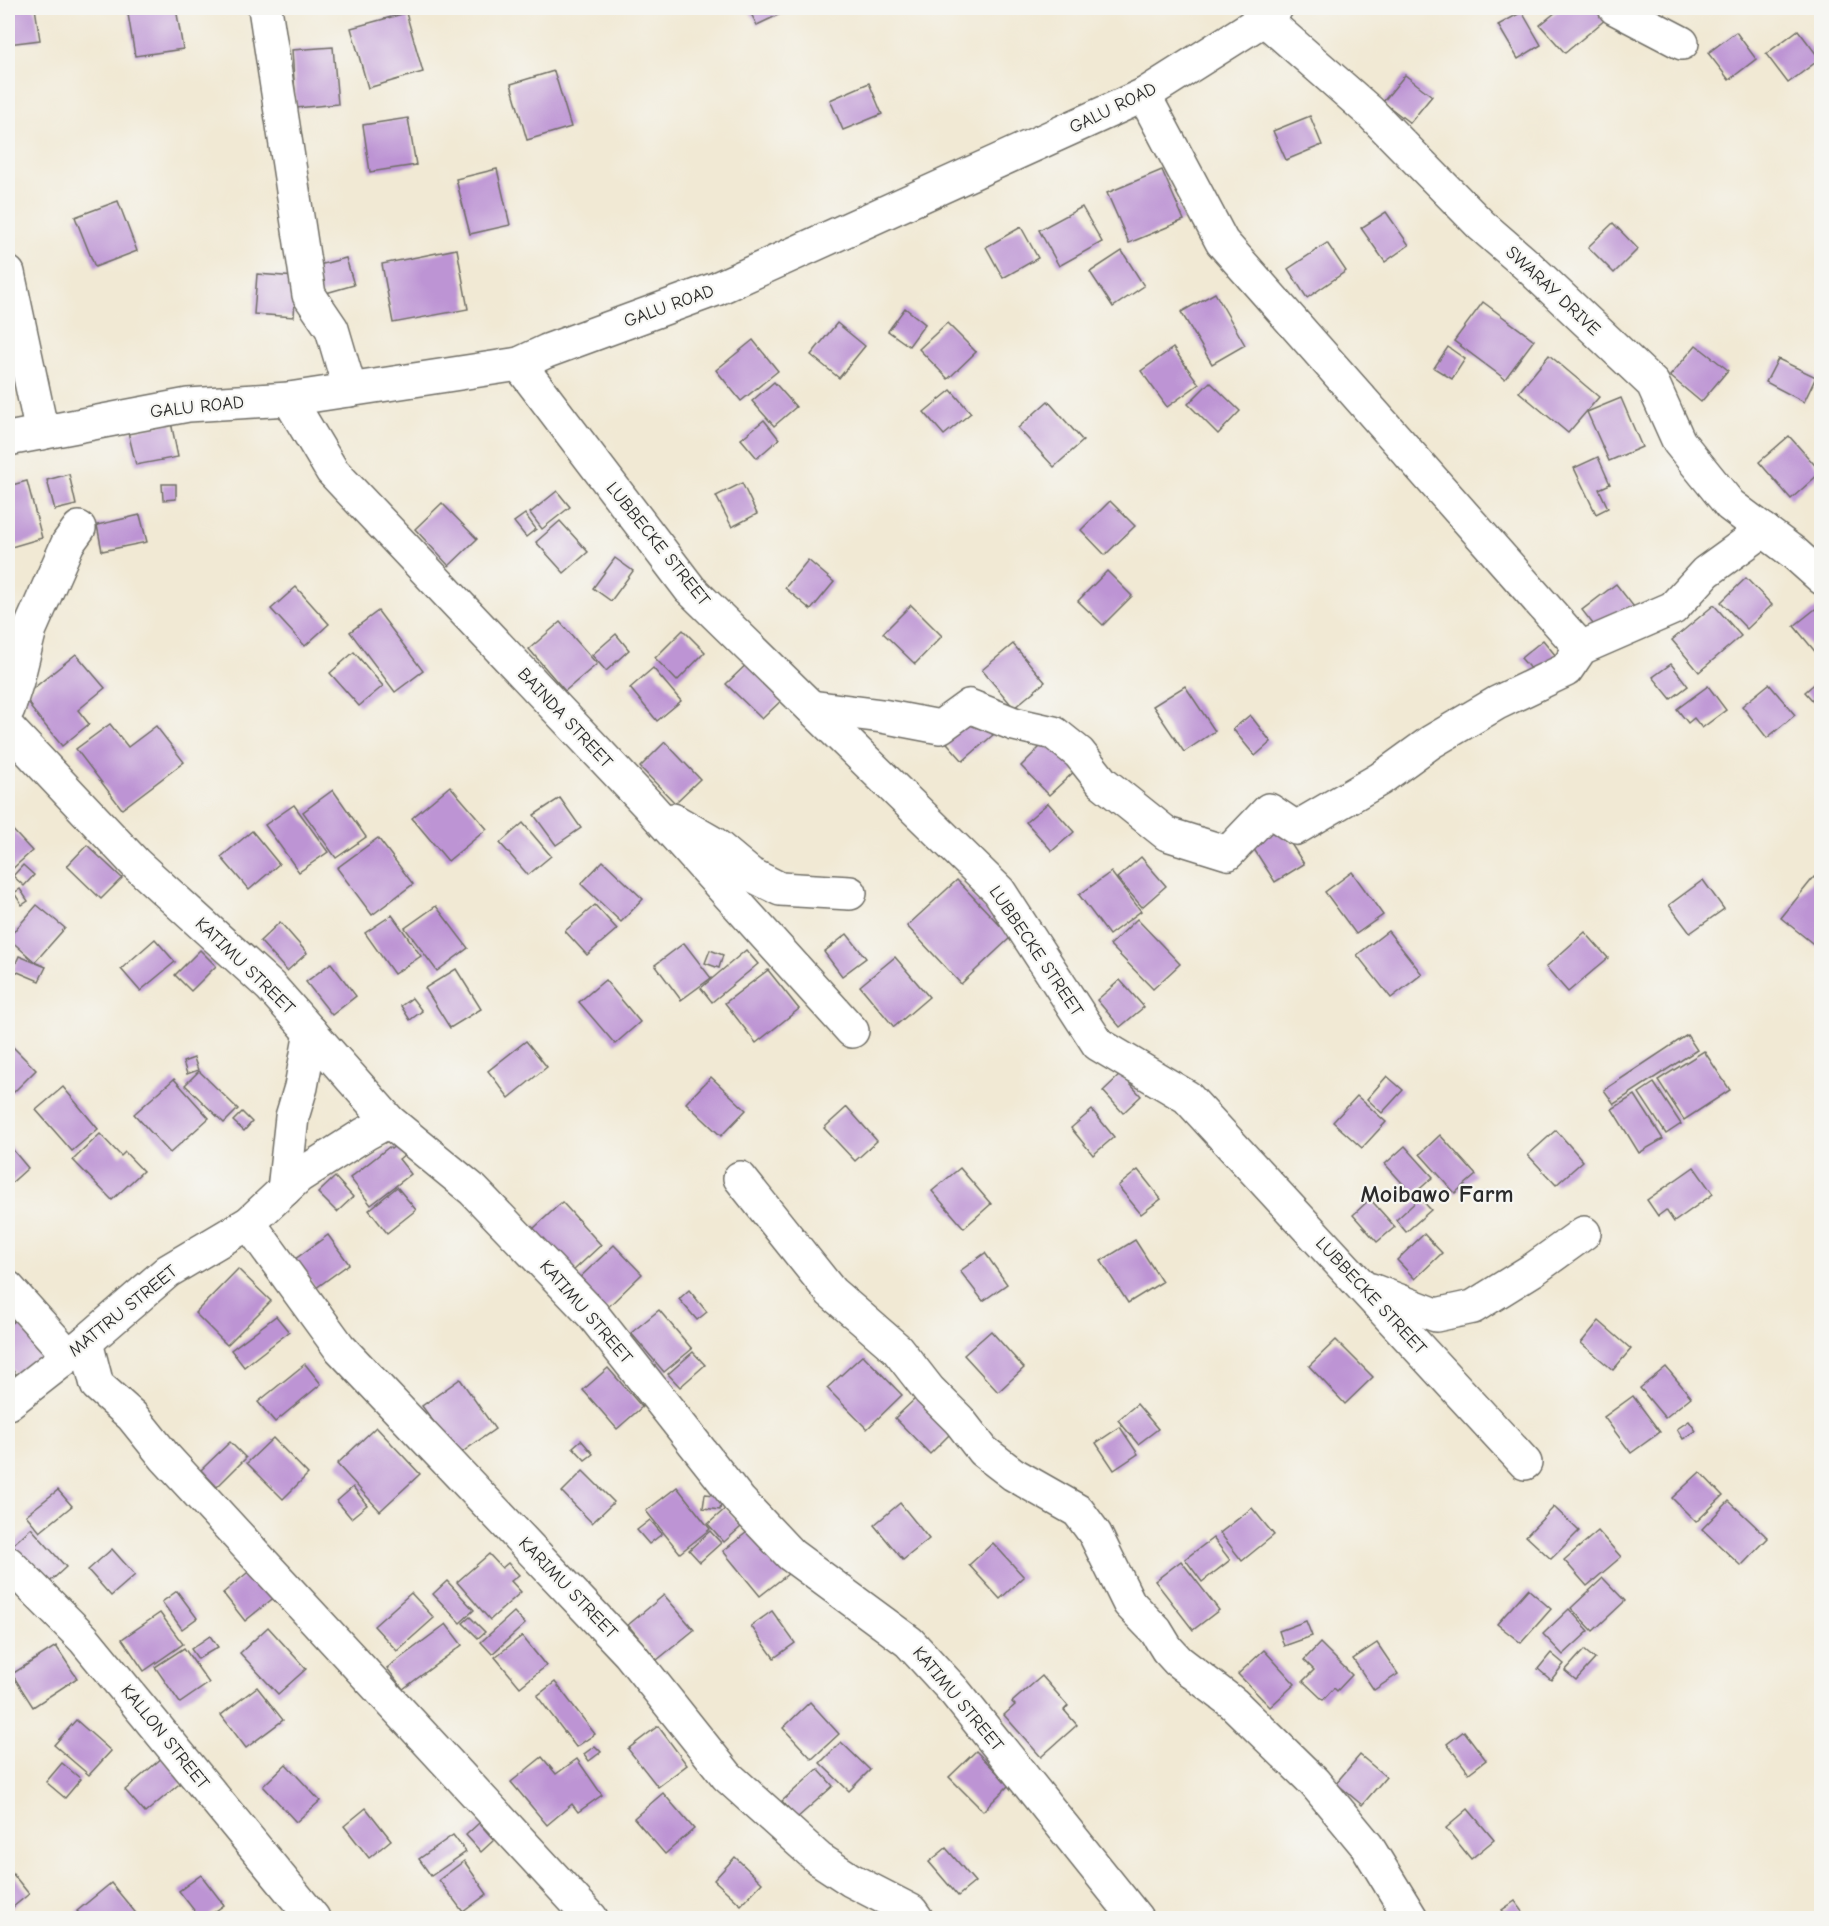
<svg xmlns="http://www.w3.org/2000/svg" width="1829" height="1926" font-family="'Comic Neue',sans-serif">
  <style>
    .building { fill: #bd94d4 }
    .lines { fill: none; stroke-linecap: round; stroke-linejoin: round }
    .minor-casing { stroke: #706e66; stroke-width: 36 }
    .minor { stroke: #fff; stroke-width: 33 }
    .labels { text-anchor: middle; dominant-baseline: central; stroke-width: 4.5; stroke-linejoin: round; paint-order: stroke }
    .street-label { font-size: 18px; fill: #2b2b2b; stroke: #f6f6f2 }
    .district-label { font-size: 24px; font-weight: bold; fill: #2b2b2b; stroke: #f6f6f2 }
  </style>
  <rect width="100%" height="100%" fill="#f6f6f2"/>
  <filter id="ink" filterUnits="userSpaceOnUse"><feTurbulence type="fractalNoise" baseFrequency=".0167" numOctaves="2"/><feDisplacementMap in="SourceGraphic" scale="12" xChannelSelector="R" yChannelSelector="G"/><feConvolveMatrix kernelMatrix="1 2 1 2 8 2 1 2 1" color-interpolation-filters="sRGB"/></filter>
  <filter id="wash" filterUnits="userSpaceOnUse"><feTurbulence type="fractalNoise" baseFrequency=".008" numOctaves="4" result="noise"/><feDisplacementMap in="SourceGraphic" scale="24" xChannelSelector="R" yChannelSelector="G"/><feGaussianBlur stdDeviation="1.35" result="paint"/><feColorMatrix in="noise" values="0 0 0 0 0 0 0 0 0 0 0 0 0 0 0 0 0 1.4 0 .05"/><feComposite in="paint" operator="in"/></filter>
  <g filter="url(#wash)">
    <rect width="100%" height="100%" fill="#f1e9d4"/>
    <g id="blocks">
      <g class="building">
        <polygon points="8,8 35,8 40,40 8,44"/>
        <polygon points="127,8 176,8 183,49 135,56"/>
        <polygon points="748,8 793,8 757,25"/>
        <polygon points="1561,8 1596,8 1606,19 1565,53 1540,25"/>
        <polygon points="1522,12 1541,45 1518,59 1498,25"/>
        <polygon points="406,13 423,72 368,88 351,28"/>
        <polygon points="1798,30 1820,59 1788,83 1766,54"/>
        <polygon points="1736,32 1756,59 1729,80 1708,53"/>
        <polygon points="333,47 338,104 296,108 292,50"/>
        <polygon points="554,71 571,127 527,140 511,84"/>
        <polygon points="1405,75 1432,96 1410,123 1383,102"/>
        <polygon points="869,83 882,114 843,130 830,100"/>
        <polygon points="1310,116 1322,145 1286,160 1273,131"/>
        <polygon points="408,118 416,165 370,172 363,125"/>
        <polygon points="497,169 510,225 470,234 456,179"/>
        <polygon points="1162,170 1184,220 1129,243 1107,193"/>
        <polygon points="118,201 137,251 95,267 75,217"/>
        <polygon points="1082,207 1102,242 1059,266 1039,230"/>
        <polygon points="1386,212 1409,245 1385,262 1361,228"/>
        <polygon points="1613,223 1638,249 1614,273 1588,247"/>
        <polygon points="1021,227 1038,258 1003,278 986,247"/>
        <polygon points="1327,243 1346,271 1307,298 1288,269"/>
        <polygon points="457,249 468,309 393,323 382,264"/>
        <polygon points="1122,251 1144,286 1113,307 1090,272"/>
        <polygon points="346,258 354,285 319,295 311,267"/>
        <polygon points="257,274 296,277 294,317 254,314"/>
        <polygon points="1215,293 1245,345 1212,364 1181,312"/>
        <polygon points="1483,302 1534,340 1505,379 1454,341"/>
        <polygon points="905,308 925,324 909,346 888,331"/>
        <polygon points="837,323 865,346 839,378 811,355"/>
        <polygon points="947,323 976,352 948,379 919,349"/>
        <polygon points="753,340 778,371 741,401 716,370"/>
        <polygon points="1696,345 1728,370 1701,402 1670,376"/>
        <polygon points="1448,347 1465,359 1452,379 1434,368"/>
        <polygon points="1173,348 1199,384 1167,407 1141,371"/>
        <polygon points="1549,355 1599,397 1568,433 1519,392"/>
        <polygon points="1778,359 1816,377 1804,402 1766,382"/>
        <polygon points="774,382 796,407 774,426 752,401"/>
        <polygon points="1210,382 1240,411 1218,434 1188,404"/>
        <polygon points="951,390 971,413 944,435 924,412"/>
        <polygon points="1621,398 1642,447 1609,461 1587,412"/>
        <polygon points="1048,401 1083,441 1054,467 1018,428"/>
        <polygon points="764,420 779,439 757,458 741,439"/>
        <polygon points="171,422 178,457 136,465 128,432"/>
        <polygon points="1789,436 1821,472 1791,499 1759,462"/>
        <polygon points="1598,457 1610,484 1599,489 1608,508 1596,514 1574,468"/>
        <polygon points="69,474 76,505 55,510 47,480"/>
        <polygon points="27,481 42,538 8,548 8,486"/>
        <polygon points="742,483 757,514 732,527 716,496"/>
        <polygon points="162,484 176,484 176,499 163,500"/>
        <polygon points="557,491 570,507 542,529 530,513"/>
        <polygon points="1110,501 1135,526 1105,555 1081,530"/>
        <polygon points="442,503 477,539 449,566 415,529"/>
        <polygon points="525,514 536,529 526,537 514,522"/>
        <polygon points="140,515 147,542 102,551 97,525"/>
        <polygon points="560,521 588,552 564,573 536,542"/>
        <polygon points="615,558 633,571 611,601 593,588"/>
        <polygon points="808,560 834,582 811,610 785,588"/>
        <polygon points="1107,571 1132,596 1103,625 1078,601"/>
        <polygon points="1746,578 1772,605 1747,629 1721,602"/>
        <polygon points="1616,584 1634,607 1600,633 1582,610"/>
        <polygon points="296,587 329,624 305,646 271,609"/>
        <polygon points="911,605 942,636 915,664 883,633"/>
        <polygon points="1714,605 1741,636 1699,672 1672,640"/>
        <polygon points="1819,606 1822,610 1822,660 1794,626"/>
        <polygon points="378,611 423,671 395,692 350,632"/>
        <polygon points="560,622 597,664 565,691 529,649"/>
        <polygon points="683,630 705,652 677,681 655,658"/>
        <polygon points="616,634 629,650 606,671 592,655"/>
        <polygon points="1543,640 1560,661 1539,679 1521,658"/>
        <polygon points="1013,644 1045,682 1014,708 982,670"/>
        <polygon points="354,652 383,686 359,706 330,673"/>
        <polygon points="76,654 105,688 78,710 89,724 62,746 31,708 32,707 24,696"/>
        <polygon points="752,659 788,694 762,719 726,684"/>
        <polygon points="1671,664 1688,686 1671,699 1653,677"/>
        <polygon points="653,668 681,701 657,721 630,688"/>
        <polygon points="1819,680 1822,684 1822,696 1814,702 1805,692"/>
        <polygon points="1769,684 1795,715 1767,738 1742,706"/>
        <polygon points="1185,686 1215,731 1184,752 1153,706"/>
        <polygon points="1708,686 1726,710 1702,728 1694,718 1688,723 1677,709"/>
        <polygon points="971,711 993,735 963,761 941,736"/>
        <polygon points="1250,715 1271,742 1255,756 1233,729"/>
        <polygon points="110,724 128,747 156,726 184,762 122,809 76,749"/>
        <polygon points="1049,738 1078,768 1049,795 1021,766"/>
        <polygon points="665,742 700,779 675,803 640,767"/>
        <polygon points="450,786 487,829 448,861 412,818"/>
        <polygon points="333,790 366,837 336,858 303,812"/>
        <polygon points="560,798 581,828 556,845 534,815"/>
        <polygon points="1048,803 1074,832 1052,851 1026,822"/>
        <polygon points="294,805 328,852 299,872 265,825"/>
        <polygon points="523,823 551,856 528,875 500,843"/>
        <polygon points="8,825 32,851 10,871 8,868"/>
        <polygon points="1279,825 1304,864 1275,882 1250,843"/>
        <polygon points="252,831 279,864 249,890 221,857"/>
        <polygon points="378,838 413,884 372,915 337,868"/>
        <polygon points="87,845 122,878 101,899 67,866"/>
        <polygon points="1141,857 1166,886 1142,907 1117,878"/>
        <polygon points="603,861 643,899 621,922 581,884"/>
        <polygon points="23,865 34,875 24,886 13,876"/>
        <polygon points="1111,872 1141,911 1109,935 1079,895"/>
        <polygon points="1352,872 1383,915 1356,934 1325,892"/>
        <polygon points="1814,877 1822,883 1822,951 1781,918"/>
        <polygon points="957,880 1011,937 961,984 907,926"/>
        <polygon points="1703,880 1724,909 1690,933 1669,905"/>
        <polygon points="20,889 28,901 22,905 14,893"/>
        <polygon points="37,905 65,928 35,962 8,938"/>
        <polygon points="595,905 617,929 587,955 565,931"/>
        <polygon points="436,906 468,948 437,971 405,928"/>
        <polygon points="392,915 421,956 394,974 365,933"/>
        <polygon points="1137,919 1180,964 1153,989 1110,945"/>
        <polygon points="280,922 307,953 287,971 260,941"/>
        <polygon points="1388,931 1422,974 1391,998 1357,955"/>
        <polygon points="1585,932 1608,958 1568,992 1546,967"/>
        <polygon points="847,934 866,958 842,976 824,952"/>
        <polygon points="155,939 175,962 140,991 121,969"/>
        <polygon points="684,943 711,978 681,1000 655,965"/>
        <polygon points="200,950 216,966 191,991 175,975"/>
        <polygon points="710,950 723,955 719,968 705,963"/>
        <polygon points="746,950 758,964 712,1002 701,988"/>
        <polygon points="19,956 46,967 39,981 13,970"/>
        <polygon points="895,957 929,997 894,1027 860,986"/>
        <polygon points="331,963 356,996 332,1015 306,982"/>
        <polygon points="456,969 481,1009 450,1028 425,988"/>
        <polygon points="768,970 799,1009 756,1043 725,1003"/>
        <polygon points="605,980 640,1022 615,1044 579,1002"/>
        <polygon points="1120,980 1144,1007 1120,1027 1097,1000"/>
        <polygon points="412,998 422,1011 410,1020 401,1006"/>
        <polygon points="1687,1035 1697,1050 1614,1104 1604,1090"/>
        <polygon points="526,1041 547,1067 509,1098 488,1071"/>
        <polygon points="8,1042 36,1070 13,1093 8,1087"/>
        <polygon points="1704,1051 1730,1090 1684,1120 1658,1080"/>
        <polygon points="194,1058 198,1070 187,1074 183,1062"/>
        <polygon points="199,1071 238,1109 224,1123 185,1085"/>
        <polygon points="1121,1074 1141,1096 1123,1113 1103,1091"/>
        <polygon points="1387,1076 1403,1090 1382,1113 1367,1099"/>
        <polygon points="711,1077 746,1110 721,1136 686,1103"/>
        <polygon points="174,1079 209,1118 170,1153 134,1114"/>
        <polygon points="1654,1083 1681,1124 1666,1134 1639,1093"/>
        <polygon points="63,1087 98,1129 72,1151 36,1110"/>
        <polygon points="1635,1095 1663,1139 1639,1153 1612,1109"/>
        <polygon points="1357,1096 1386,1122 1362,1148 1333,1122"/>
        <polygon points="847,1107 877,1141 855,1161 824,1128"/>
        <polygon points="1092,1110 1114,1137 1093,1155 1071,1128"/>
        <polygon points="242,1112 252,1122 244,1131 233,1121"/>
        <polygon points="1556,1130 1583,1161 1556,1185 1528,1155"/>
        <polygon points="100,1134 121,1156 125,1152 143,1171 112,1200 73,1160"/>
        <polygon points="1440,1135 1476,1175 1455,1193 1420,1154"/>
        <polygon points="402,1141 410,1150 399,1159 411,1174 371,1205 350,1178 389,1147 391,1149"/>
        <polygon points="8,1144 28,1168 8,1186"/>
        <polygon points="1405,1146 1433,1177 1413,1195 1385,1164"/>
        <polygon points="1694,1167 1713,1194 1674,1222 1666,1210 1658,1216 1647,1200"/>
        <polygon points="960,1168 991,1204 964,1228 932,1191"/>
        <polygon points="1138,1170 1161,1199 1141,1214 1118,1186"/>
        <polygon points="335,1177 353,1197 337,1212 318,1193"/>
        <polygon points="397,1187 416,1210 387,1233 369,1210"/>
        <polygon points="1420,1198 1431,1210 1406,1232 1396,1220"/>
        <polygon points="1370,1199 1395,1227 1377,1242 1353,1215"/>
        <polygon points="562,1202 601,1245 572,1272 533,1229"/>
        <polygon points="1424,1234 1442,1253 1415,1279 1397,1260"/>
        <polygon points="328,1235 349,1264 316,1288 294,1260"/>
        <polygon points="1135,1240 1162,1282 1128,1303 1101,1261"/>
        <polygon points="614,1245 642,1274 603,1312 575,1282"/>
        <polygon points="985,1253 1007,1284 983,1301 960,1271"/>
        <polygon points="238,1269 271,1301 227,1345 195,1313"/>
        <polygon points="689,1290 707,1312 697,1320 679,1299"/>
        <polygon points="659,1310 692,1349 664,1372 631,1333"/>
        <polygon points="276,1316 289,1332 244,1367 231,1350"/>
        <polygon points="15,1320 47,1357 21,1380 8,1365 8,1326"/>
        <polygon points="1599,1321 1631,1349 1613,1370 1581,1343"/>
        <polygon points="991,1331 1024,1368 998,1392 964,1355"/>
        <polygon points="1336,1340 1373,1377 1345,1404 1309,1366"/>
        <polygon points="693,1352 705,1365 680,1387 668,1374"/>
        <polygon points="863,1355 902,1395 867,1429 827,1388"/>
        <polygon points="305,1364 321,1384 275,1422 258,1402"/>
        <polygon points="1666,1367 1691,1397 1665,1418 1640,1388"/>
        <polygon points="608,1368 642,1407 617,1429 583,1390"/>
        <polygon points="460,1379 495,1429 458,1455 422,1406"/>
        <polygon points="1633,1396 1660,1432 1631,1453 1604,1417"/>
        <polygon points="917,1397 951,1433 930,1454 895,1418"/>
        <polygon points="1137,1404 1158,1429 1138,1444 1118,1420"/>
        <polygon points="1689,1421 1696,1431 1683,1439 1677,1429"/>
        <polygon points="376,1427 420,1474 380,1511 337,1464"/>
        <polygon points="1120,1427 1138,1454 1114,1470 1096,1443"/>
        <polygon points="273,1438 308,1474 283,1499 247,1463"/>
        <polygon points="581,1440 593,1454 585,1460 573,1447"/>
        <polygon points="230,1442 246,1458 217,1487 201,1470"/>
        <polygon points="583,1471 614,1502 592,1523 562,1492"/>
        <polygon points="1700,1472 1723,1496 1696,1522 1672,1498"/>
        <polygon points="353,1487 367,1505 351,1518 337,1501"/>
        <polygon points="677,1487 710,1529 680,1553 646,1511"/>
        <polygon points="58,1490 72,1506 40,1532 26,1515"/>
        <polygon points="705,1494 722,1496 720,1510 703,1508"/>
        <polygon points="1729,1501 1768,1538 1741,1566 1702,1529"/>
        <polygon points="900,1503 929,1539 903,1560 874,1525"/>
        <polygon points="1554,1507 1579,1531 1551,1559 1526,1536"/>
        <polygon points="1252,1508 1274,1535 1242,1561 1220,1533"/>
        <polygon points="725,1509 741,1527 724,1542 708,1524"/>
        <polygon points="650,1520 662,1534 649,1544 637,1530"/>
        <polygon points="756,1525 793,1570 760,1596 723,1551"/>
        <polygon points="31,1528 66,1567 42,1589 8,1549"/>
        <polygon points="710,1531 721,1543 700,1562 689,1550"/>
        <polygon points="1598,1531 1621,1557 1587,1586 1564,1560"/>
        <polygon points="1213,1538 1230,1560 1202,1582 1185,1559"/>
        <polygon points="993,1543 1024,1577 1000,1599 969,1565"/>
        <polygon points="112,1549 135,1575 111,1596 88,1570"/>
        <polygon points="489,1554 502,1568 508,1563 519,1575 511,1581 521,1592 490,1620 457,1582"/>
        <polygon points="1181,1561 1219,1610 1193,1630 1155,1581"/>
        <polygon points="253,1568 276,1596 245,1621 223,1593"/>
        <polygon points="1603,1578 1625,1601 1593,1631 1571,1608"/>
        <polygon points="447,1581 474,1610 460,1623 433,1594"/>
        <polygon points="1528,1589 1551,1609 1521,1643 1497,1624"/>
        <polygon points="177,1591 197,1618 182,1629 162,1602"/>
        <polygon points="411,1593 434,1618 397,1651 374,1626"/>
        <polygon points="664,1595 694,1630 657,1660 628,1625"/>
        <polygon points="1569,1609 1589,1631 1563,1655 1543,1634"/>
        <polygon points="772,1611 795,1643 774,1658 751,1626"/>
        <polygon points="514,1612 525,1624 492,1654 481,1642"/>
        <polygon points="160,1613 183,1644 144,1671 122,1639"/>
        <polygon points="470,1617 485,1632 478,1638 463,1623"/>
        <polygon points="1306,1621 1312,1636 1284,1646 1279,1631"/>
        <polygon points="446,1624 462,1645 403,1689 387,1668"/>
        <polygon points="268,1627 306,1669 278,1694 240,1653"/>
        <polygon points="210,1636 218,1647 198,1659 191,1649"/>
        <polygon points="522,1636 546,1666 520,1687 495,1657"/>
        <polygon points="1320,1643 1352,1675 1337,1691 1334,1688 1323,1700 1303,1681 1314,1670 1304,1660"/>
        <polygon points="1377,1643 1398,1674 1374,1690 1353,1659"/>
        <polygon points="56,1646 77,1678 33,1707 12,1674"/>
        <polygon points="184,1648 209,1683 180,1703 155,1667"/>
        <polygon points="1264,1650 1295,1684 1270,1707 1238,1674"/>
        <polygon points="1584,1650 1595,1659 1576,1680 1565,1671"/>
        <polygon points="1551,1653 1564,1664 1551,1680 1538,1669"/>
        <polygon points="1042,1676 1068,1706 1064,1710 1077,1725 1041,1757 1004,1715 1015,1705 1012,1702"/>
        <polygon points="555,1682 595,1734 576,1747 537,1696"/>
        <polygon points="257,1687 283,1720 246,1748 221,1715"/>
        <polygon points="810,1702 839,1734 812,1759 783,1728"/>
        <polygon points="76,1720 111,1751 89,1775 54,1745"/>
        <polygon points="658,1726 687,1765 658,1787 628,1749"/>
        <polygon points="1464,1731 1486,1760 1469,1773 1447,1744"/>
        <polygon points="841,1742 870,1770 849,1791 820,1763"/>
        <polygon points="595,1746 601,1752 589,1761 584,1754"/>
        <polygon points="976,1751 1009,1785 983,1811 949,1777"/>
        <polygon points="1360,1755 1386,1777 1362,1805 1336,1783"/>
        <polygon points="163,1757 184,1780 145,1813 125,1790"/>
        <polygon points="542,1757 556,1774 577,1759 602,1795 578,1812 572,1804 547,1825 511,1782"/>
        <polygon points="62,1763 81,1779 65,1798 46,1782"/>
        <polygon points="286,1764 320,1801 296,1822 263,1786"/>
        <polygon points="818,1769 833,1786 797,1818 782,1801"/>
        <polygon points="663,1793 694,1829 665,1854 634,1818"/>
        <polygon points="366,1808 391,1840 369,1858 344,1826"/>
        <polygon points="1468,1809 1494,1840 1471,1859 1446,1828"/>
        <polygon points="479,1823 494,1840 481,1852 466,1835"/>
        <polygon points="453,1835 466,1852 431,1876 419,1859"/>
        <polygon points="946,1848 975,1882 958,1896 929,1862"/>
        <polygon points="735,1857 762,1883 741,1905 714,1880"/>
        <polygon points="464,1861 487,1894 463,1912 439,1880"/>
        <polygon points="8,1868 29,1894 8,1911"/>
        <polygon points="201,1875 224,1905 206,1918 200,1918 179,1891"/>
        <polygon points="111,1883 139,1917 137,1918 83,1918 77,1911"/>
        <polygon points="1515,1901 1524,1913 1517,1918 1509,1918 1502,1910"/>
      </g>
    </g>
  </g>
  <g filter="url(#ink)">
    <use href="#blocks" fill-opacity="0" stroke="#706e66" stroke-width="1.5"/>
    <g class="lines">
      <defs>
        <g id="minor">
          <polyline points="265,8 309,295 332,329 350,390"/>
          <polyline points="1615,8 1682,43"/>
          <polyline points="1264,19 1370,112 1481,225 1527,265 1653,384 1679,442 1730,505 1794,553 1822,578"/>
          <polyline points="1144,95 1222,242 1581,648"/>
          <polyline points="8,273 42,433"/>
          <polyline points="519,364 690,589 999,891 1098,1044 1187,1097 1525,1463"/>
          <polyline points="289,399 332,471 648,805 852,1031"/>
          <polyline points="8,439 188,405 289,399 519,364 547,351 716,289 1144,95 1264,19 1276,8"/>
          <polyline points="811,707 882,716 940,727 969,706 1014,724 1054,733 1079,753 1102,782 1167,834 1228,853 1269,810 1296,828 1380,779 1431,742 1497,703 1566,670 1581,648 1673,608 1706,572 1764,530"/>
          <polyline points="8,709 17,681 30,629 68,543 79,528"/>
          <polyline points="8,728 136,864 271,987 389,1121 473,1190 593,1315 739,1500 791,1555 909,1642 955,1692 1136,1918"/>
          <polyline points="673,820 713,843 750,874 780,889 850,893"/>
          <polyline points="740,1178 831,1292 897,1349 929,1390 959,1420 983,1451 1013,1474 1078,1511 1095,1534 1129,1603 1156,1631 1167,1649 1178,1661 1233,1703 1314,1782 1367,1846 1411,1918"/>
          <polyline points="284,1190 292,1117 301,1087 311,1032"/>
          <polyline points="249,1223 339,1347 629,1653 727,1776 819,1859 851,1880 911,1911 916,1918"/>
          <polyline points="8,1288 69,1356"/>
          <polyline points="1371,1290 1436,1315 1473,1307 1534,1269 1584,1233"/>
          <polyline points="86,1342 97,1385 132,1416 165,1457 591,1918"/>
          <polyline points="8,1403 86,1342 168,1271 249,1223 299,1176 365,1134 389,1121"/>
          <polyline points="8,1563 84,1639 313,1918"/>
        </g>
      </defs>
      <use href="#minor" class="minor-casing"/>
      <use href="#minor" class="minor"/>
    </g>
  </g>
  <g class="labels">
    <g class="street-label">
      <text transform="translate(1113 108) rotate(-26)">GALU ROAD</text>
      <text transform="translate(1553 291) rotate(43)">SWARAY DRIVE</text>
      <text transform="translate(669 306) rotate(-20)">GALU ROAD</text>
      <text transform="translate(197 407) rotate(-6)">GALU ROAD</text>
      <text transform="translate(658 544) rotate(51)">LUBBECKE STREET</text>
      <text transform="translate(565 718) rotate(47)">BAINDA STREET</text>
      <text transform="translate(1036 951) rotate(56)">LUBBECKE STREET</text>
      <text transform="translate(245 966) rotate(44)">KATIMU STREET</text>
      <text transform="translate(1371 1296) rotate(47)">LUBBECKE STREET</text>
      <text transform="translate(123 1311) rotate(-39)">MATTRU STREET</text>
      <text transform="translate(586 1312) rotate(49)">KATIMU STREET</text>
      <text transform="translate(568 1588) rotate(46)">KARIMU STREET</text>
      <text transform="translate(958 1699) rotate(50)">KATIMU STREET</text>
      <text transform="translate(165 1737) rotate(51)">KALLON STREET</text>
    </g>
    <g class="district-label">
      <text x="1437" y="1194">Moibawo Farm</text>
    </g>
  </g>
  <rect width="1829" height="1926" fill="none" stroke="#f6f6f2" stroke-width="30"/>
</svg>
